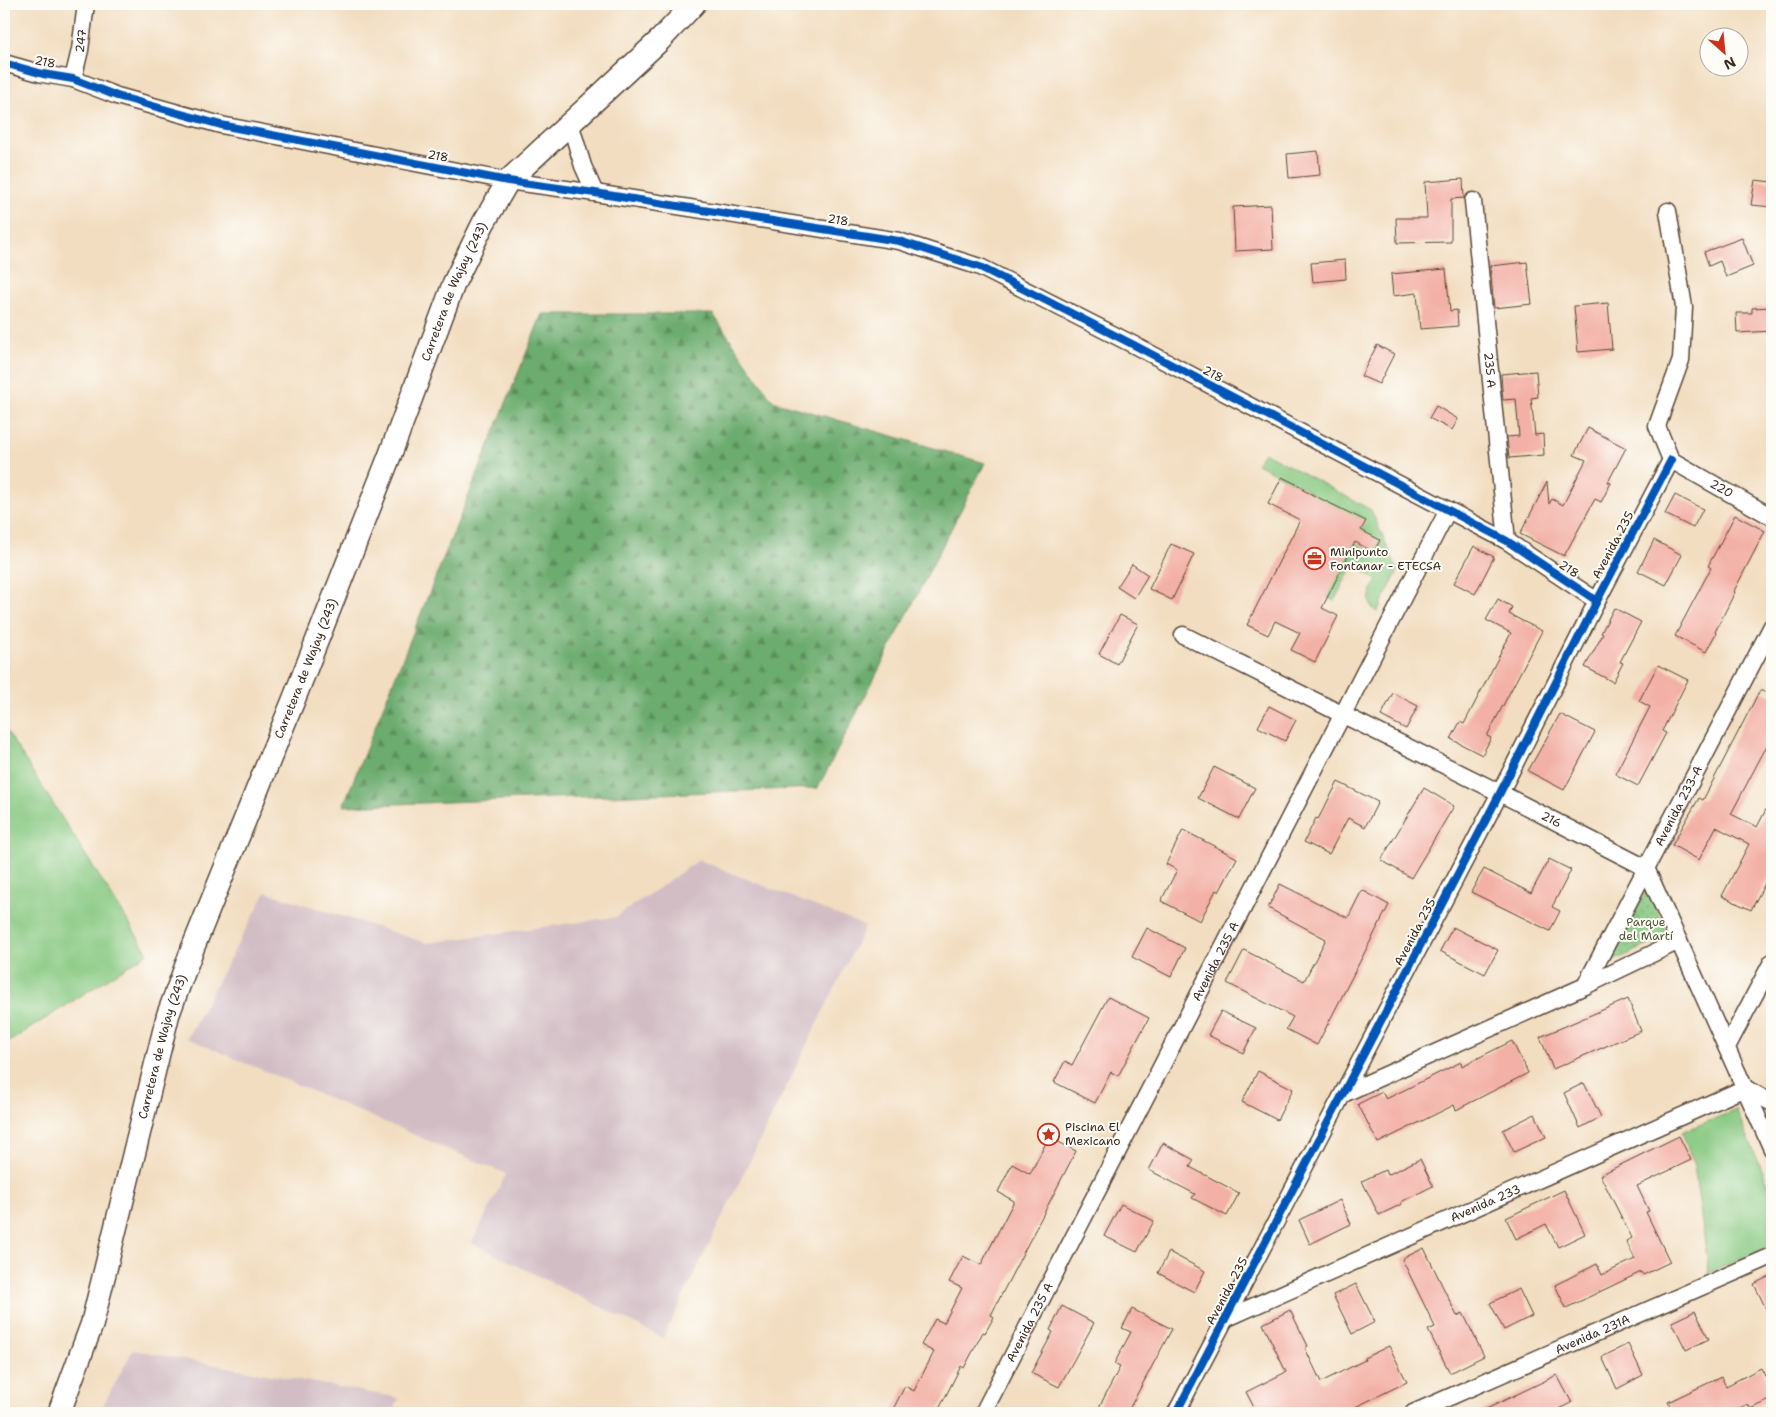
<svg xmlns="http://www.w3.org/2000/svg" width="1776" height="1417" font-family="'Shantell Sans',sans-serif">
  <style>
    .industrial { fill: #d2bdc5 }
    .green { fill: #85c77f; stroke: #60784e }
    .forest { fill: url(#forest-firs); stroke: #546b46 }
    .park { fill: url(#park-dots); stroke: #60784e }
    .building { fill: #f3b0a6 }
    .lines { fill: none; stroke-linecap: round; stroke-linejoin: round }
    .street-casing { stroke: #564536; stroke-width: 19 }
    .secondary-casing { stroke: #564536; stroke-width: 25 }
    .street { stroke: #fff; stroke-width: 16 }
    .secondary { stroke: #fff; stroke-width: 22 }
    .cycleway-casing { stroke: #fdfcf7; stroke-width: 11 }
    .cycleway { stroke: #0057b8; stroke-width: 8 }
    .labels { text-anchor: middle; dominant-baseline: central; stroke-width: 4; stroke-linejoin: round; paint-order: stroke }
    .street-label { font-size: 12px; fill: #3b2a1e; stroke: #fdfcf7 }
    .poi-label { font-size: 12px; fill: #3b2a1e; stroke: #fdfcf7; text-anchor: start }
    .park-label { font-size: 12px; fill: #51593b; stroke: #fdfcf7 }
  </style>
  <defs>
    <pattern id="forest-firs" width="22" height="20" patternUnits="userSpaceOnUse" patternTransform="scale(1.25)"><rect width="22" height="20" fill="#6cac6e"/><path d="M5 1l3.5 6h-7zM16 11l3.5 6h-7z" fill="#5a8c5a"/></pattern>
    <pattern id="park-dots" width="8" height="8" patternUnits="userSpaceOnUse" patternTransform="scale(1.25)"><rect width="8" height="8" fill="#85c77f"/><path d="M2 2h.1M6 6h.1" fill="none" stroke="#6ea267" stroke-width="1.8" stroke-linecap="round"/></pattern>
  </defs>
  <rect width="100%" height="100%" fill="#fdfcf7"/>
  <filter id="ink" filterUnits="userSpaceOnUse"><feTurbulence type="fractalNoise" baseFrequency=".02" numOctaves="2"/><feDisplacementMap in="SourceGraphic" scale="10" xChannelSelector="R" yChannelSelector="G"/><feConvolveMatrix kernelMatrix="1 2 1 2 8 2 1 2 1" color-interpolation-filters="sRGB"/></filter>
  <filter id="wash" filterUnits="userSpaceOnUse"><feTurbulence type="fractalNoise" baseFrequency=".0096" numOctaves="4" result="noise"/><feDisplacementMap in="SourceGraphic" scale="20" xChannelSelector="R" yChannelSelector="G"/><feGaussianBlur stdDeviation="1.12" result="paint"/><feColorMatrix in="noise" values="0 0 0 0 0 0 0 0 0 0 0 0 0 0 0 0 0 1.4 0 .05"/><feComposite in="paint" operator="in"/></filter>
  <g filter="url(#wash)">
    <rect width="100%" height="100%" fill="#f2ddc0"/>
    <g class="industrial">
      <polygon points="699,860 865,926 663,1338 472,1243 506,1174 187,1038 266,892 427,943 616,917"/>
      <polygon points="133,1350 399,1398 393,1413 99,1413"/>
    </g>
    <g class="green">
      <path d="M1264 452 1371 510 1398 571 1377 612C1364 603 1371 591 1377 580L1353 564 1334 601 1327 597 1313 495 1304 488 1257 464Z"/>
      <polygon points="4,727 148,953 4,1045"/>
      <polygon points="1736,1110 1772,1193 1772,1245 1709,1273 1694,1166 1682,1132"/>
    </g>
    <polygon class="forest" points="542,314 713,314 773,401 985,463 818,788 343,806"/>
    <polygon class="park" points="1647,889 1668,936 1609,963"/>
    <g id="blocks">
      <g class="building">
        <polygon points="1318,151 1320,175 1289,178 1287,154"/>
        <polygon points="1463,179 1464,198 1451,199 1451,242 1397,243 1396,218 1427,218 1425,182"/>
        <polygon points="1755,180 1772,182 1772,207 1751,205"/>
        <polygon points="1271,205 1273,249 1235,251 1233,207"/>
        <polygon points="1742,238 1753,266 1726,277 1720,261 1709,266 1704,252"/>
        <polygon points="1345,260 1346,279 1313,282 1311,263"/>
        <polygon points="1527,262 1532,304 1494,308 1490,266"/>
        <polygon points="1446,269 1450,311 1457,310 1458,326 1420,329 1417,293 1393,296 1391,274"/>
        <polygon points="1608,303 1612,349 1578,352 1574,306"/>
        <polygon points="1772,307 1772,331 1737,333 1736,313 1752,313 1752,308"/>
        <polygon points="1377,345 1394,354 1379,384 1361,376"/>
        <polygon points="1536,371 1538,397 1531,398 1535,435 1543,434 1544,455 1509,458 1507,437 1519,436 1516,399 1503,400 1501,374"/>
        <polygon points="1436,406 1458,419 1452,430 1429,418"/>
        <polygon points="1588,428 1626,448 1608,482 1611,483 1601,502 1595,499 1564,556 1520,534 1547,482 1549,504 1552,499 1563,505 1586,460 1574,455"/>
        <polygon points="1282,477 1304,488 1303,490 1366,521 1361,530 1380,540 1374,552 1355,542 1322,608 1338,616 1315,662 1291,650 1300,633 1275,621 1268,635 1247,625 1300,520 1268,504"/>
        <polygon points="1675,495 1703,509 1693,528 1665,514"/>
        <polygon points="1735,515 1765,531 1734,591 1735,592 1715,632 1716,633 1706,652 1675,636 1711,568 1708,566"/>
        <polygon points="1654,540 1682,555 1666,585 1638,571"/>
        <polygon points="1171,544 1194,554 1172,600 1149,589"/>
        <polygon points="1474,546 1494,557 1475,594 1454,583"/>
        <polygon points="1132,564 1148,575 1134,598 1117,587"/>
        <polygon points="1498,599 1512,607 1509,614 1542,631 1487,736 1491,738 1482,755 1451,739 1460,722 1464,724 1511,633 1486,620"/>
        <polygon points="1614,608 1641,622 1620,662 1623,663 1613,682 1585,667 1603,634 1601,633"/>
        <polygon points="1120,615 1138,624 1117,664 1099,654"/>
        <polygon points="1658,665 1688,680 1662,731 1666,733 1638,786 1615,774 1650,707 1639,701"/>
        <polygon points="1760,690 1772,696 1772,736 1731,814 1757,827 1772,798 1772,870 1751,910 1722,896 1749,844 1716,827 1699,860 1672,845 1699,798 1703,800"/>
        <polygon points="1393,693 1418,706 1406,729 1381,716"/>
        <polygon points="1269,706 1296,720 1285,741 1258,727"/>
        <polygon points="1560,714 1595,732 1564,790 1528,771"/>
        <polygon points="1214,767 1255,788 1239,819 1198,798"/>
        <polygon points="1338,782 1378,802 1365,827 1348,818 1329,854 1304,842 1316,818 1318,819"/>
        <polygon points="1424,788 1454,806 1411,878 1381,860"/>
        <polygon points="1183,830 1237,858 1219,892 1216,890 1200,921 1161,901 1177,870 1166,864"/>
        <polygon points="1549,859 1571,870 1552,907 1560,911 1550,931 1471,892 1484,869 1531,893"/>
        <polygon points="1280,884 1348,918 1362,890 1389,905 1317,1045 1286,1029 1293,1017 1227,983 1244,950 1304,981 1326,939 1268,908"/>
        <polygon points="1453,927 1498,950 1485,974 1440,951"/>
        <polygon points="1147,928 1185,948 1171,977 1132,957"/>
        <polygon points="1108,997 1149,1018 1118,1076 1111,1072 1095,1103 1054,1082 1065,1061 1072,1065"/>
        <polygon points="1628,999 1641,1031 1553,1069 1540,1037"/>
        <polygon points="1221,1011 1256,1028 1243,1053 1208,1035"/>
        <polygon points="1512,1041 1528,1073 1456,1110 1454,1105 1378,1143 1358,1104 1382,1092 1386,1099 1461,1062 1462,1066"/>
        <polygon points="1258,1071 1293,1089 1277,1120 1242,1102"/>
        <polygon points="1584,1083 1601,1117 1580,1128 1564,1093"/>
        <polygon points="1535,1114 1546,1137 1514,1152 1503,1130"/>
        <polygon points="1679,1136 1691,1160 1637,1186 1649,1211 1646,1212 1670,1262 1643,1275 1641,1272 1566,1308 1555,1285 1597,1264 1602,1275 1635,1259 1626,1241 1632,1238 1600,1175"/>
        <polygon points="1049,1137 1076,1151 991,1315 994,1317 985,1333 983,1332 964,1368 961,1366 937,1413 891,1413 905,1386 914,1391 934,1352 921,1345 935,1319 944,1323 962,1288 949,1282 963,1256 981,1265 1014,1201 998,1192 1012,1164 1030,1174"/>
        <polygon points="1163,1143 1194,1160 1190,1167 1239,1193 1227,1216 1192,1198 1195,1194 1149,1170"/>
        <polygon points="1420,1159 1433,1186 1401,1202 1402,1204 1379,1215 1362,1181 1385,1170 1387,1175"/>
        <polygon points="1564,1190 1585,1234 1558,1247 1546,1224 1516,1239 1506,1218"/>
        <polygon points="1340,1200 1351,1224 1310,1244 1299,1220"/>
        <polygon points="1121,1204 1154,1221 1137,1252 1104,1236"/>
        <polygon points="1424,1248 1457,1316 1463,1313 1484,1356 1450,1373 1428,1330 1435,1327 1402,1259"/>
        <polygon points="1169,1252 1205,1271 1194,1292 1158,1273"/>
        <polygon points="1772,1275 1772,1321 1754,1284"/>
        <polygon points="1356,1284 1375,1322 1352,1334 1333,1295"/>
        <polygon points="1519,1289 1532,1316 1504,1330 1490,1303"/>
        <polygon points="1062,1306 1094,1323 1059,1387 1031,1373 1053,1332 1050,1330"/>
        <polygon points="1132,1309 1172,1329 1127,1413 1096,1413 1120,1367 1114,1364 1131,1332 1122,1328"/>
        <polygon points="1290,1310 1308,1346 1305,1348 1321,1382 1365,1360 1364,1358 1389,1346 1407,1382 1343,1413 1257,1413 1246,1392 1286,1372 1263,1324"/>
        <polygon points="1695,1311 1709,1339 1686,1350 1672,1322"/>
        <polygon points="1628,1344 1643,1375 1617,1389 1602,1357"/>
        <polygon points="1761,1368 1772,1390 1772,1399 1751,1409 1748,1404 1729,1413 1674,1413 1668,1402 1721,1377 1726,1386"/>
        <polygon points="1557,1375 1572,1403 1551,1413 1478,1413"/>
      </g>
    </g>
  </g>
  <g filter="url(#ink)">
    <use href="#blocks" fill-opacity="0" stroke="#564536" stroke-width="1"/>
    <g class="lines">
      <defs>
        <g id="street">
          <polyline points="4,63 43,74 73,79 117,96 221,125 508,181 595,193 899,241 980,267 1134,345 1507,541 1597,601"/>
          <path id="s1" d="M73 79 80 50 86 4"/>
          <polyline points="570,123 583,166 595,193"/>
          <path id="s2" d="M1473 201 1507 541"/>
          <polyline points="1668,211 1684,307 1681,360 1657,426 1671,460"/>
          <path id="s3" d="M1671 460 1772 517"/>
          <path id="s4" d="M1183 635 1500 793 1646 868 1772 1149"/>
          <polyline points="1585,986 1679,941"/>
          <polyline points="1727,1047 1772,962"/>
          <path id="s5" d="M1343 1094 1585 986 1772 626"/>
          <path id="s6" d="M1225 1319 1745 1088 1772 1103"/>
          <path id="s7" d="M983 1413 1448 510"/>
          <polyline points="1176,1413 1500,793 1597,601 1671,460"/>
          <path id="s8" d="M1413 1413 1772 1256"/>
        </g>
        <g id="secondary">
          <path id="s9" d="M59 1413 92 1324 168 1015 192 950 294 699 390 455 454 283 483 224 508 181 660 40 694 4"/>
        </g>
      </defs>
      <use href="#street" class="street-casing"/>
      <use href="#secondary" class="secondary-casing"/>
      <use href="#street" class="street"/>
      <use href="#secondary" class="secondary"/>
      <defs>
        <g id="cycleway">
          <polyline points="4,63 43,74 73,79 117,96 221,125 508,181 595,193 899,241 980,267 1134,345 1507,541 1597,601"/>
          <polyline points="1176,1413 1500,793 1597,601 1671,460"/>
        </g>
      </defs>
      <use href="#cycleway" class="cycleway-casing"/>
      <use href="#cycleway" class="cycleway"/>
    </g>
  </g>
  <defs>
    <symbol id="office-ring" viewBox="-11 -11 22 22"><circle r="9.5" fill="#fdfcf7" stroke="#c8321e" stroke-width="1.5"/><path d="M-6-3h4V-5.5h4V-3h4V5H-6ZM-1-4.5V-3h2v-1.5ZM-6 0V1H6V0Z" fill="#c8321e"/></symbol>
    <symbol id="sight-ring" viewBox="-11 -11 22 22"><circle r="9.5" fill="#fdfcf7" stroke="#c8321e" stroke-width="1.5"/><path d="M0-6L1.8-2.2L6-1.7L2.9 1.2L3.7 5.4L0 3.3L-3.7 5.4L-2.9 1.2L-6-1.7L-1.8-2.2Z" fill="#c8321e"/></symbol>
  </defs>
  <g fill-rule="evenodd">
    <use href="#office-ring" x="1302" y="546" width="25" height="25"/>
    <use href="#sight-ring" x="1036" y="1122" width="25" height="25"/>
  </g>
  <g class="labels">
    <g class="street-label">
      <text stroke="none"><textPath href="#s1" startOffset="39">247</textPath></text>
      <text transform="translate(45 62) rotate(12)">218</text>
      <text transform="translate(438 156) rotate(11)">218</text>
      <text transform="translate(838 220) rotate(9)">218</text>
      <text stroke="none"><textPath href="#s9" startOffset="1191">Carretera de Wajay (243)</textPath></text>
      <text stroke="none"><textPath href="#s2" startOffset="170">235 A</textPath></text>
      <text transform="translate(1213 374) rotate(28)">218</text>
      <text stroke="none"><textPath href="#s3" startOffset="58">220</textPath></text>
      <text transform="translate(1613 545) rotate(-62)">Avenida 235</text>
      <text transform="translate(1569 569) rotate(34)">218</text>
      <text stroke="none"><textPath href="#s9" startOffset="786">Carretera de Wajay (243)</textPath></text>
      <text stroke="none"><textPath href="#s5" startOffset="468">Avenida 233-A</textPath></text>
      <text stroke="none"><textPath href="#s4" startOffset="412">216</textPath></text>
      <text transform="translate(1415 932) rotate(-62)">Avenida 235</text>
      <text stroke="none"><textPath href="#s7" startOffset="508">Avenida 235 A</textPath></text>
      <text stroke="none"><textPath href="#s9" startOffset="381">Carretera de Wajay (243)</textPath></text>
      <text stroke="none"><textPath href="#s6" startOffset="285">Avenida 233</textPath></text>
      <text transform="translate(1227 1291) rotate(-62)">Avenida 235</text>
      <text stroke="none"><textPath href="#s7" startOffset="102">Avenida 235 A</textPath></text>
      <text stroke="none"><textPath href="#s8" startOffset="196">Avenida 231A</textPath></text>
    </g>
    <g class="poi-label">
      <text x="1330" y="552">Minipunto<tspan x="1330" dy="14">Fontanar - ETECSA</tspan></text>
      <text x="1065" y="1127">Piscina El<tspan x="1065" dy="14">Mexicano</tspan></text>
    </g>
    <g class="park-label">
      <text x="1646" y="922">Parque<tspan x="1646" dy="14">del Martí</tspan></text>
    </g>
  </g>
  <rect width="1776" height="1417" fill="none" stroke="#fdfcf7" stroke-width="20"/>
  <g transform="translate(1724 52) rotate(153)"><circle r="24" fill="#fdfcf7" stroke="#afa8a0"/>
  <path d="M0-4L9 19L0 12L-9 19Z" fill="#c8321e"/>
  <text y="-8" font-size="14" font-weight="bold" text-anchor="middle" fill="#3b2a1e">N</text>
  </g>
</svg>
